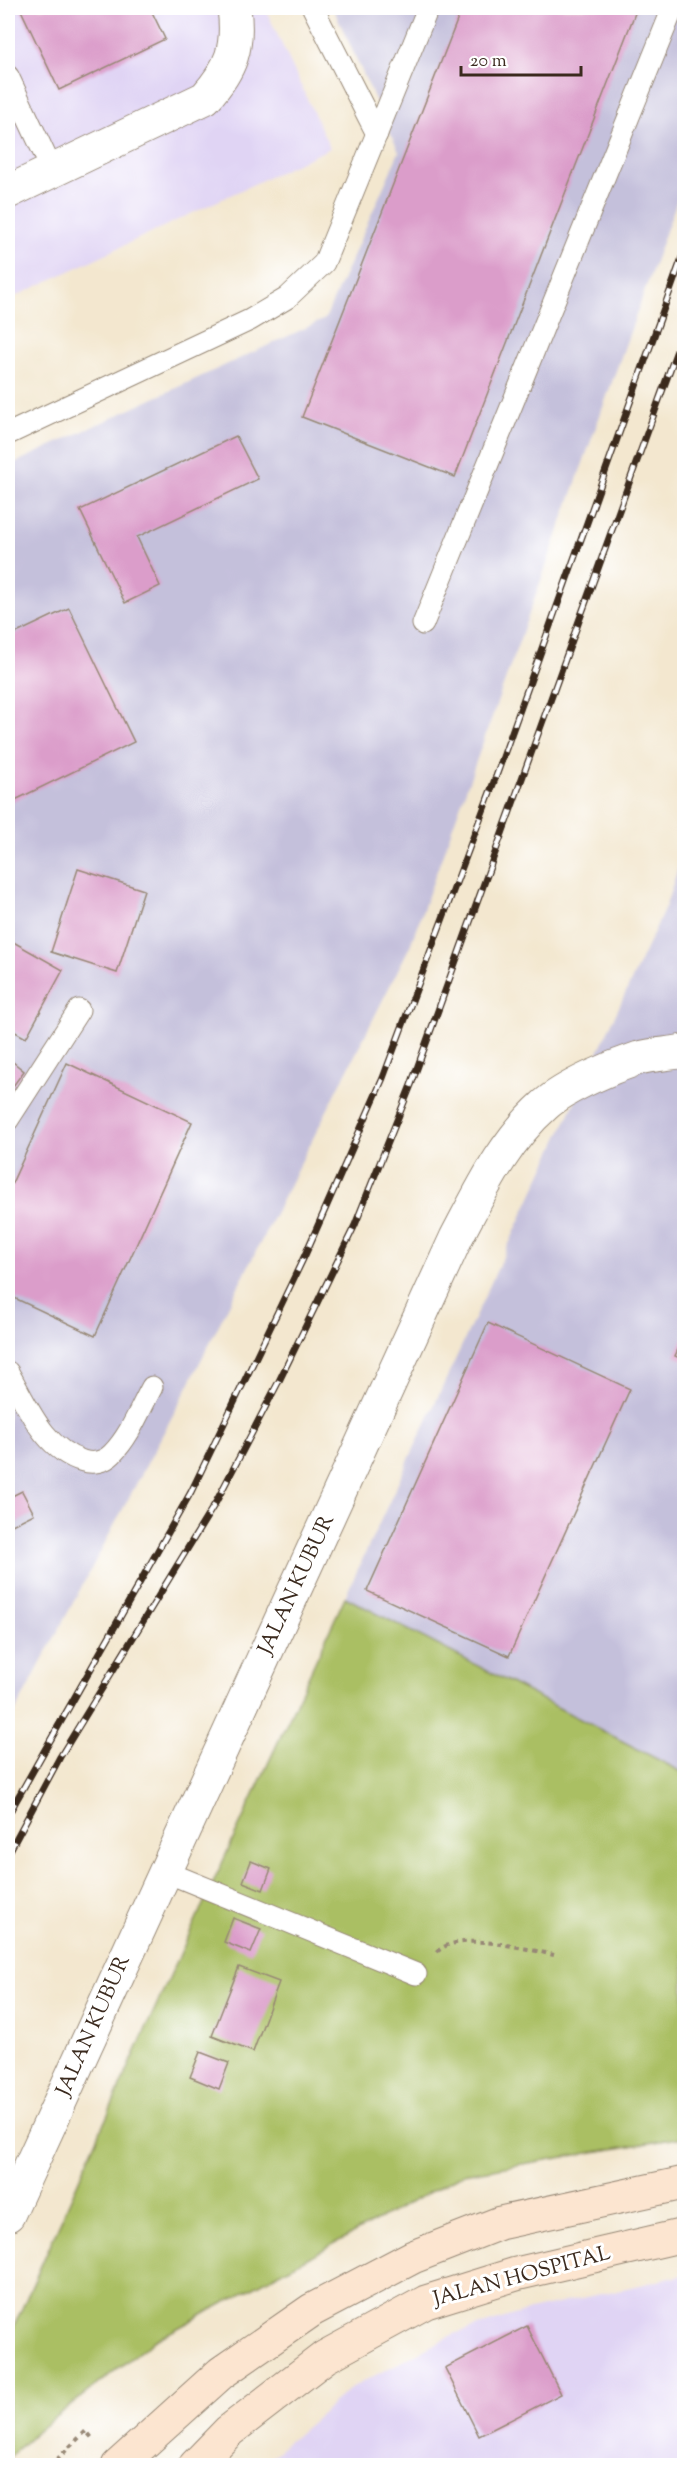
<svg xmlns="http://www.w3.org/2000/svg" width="692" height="2473" font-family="'Sorts Mill Goudy',serif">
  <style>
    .built { fill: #e0d4f4 }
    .industrial { fill: #c4c0db }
    .green { fill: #aabf63; stroke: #727440; stroke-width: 1.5 }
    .building { fill: #db9dca }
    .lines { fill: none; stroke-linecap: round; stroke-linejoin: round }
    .service-casing { stroke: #978876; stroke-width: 23 }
    .minor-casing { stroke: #978876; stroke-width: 35 }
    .tertiary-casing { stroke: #978876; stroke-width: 35 }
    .secondary-casing { stroke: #978876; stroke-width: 35 }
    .path { stroke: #978876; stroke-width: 4; stroke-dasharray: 4.5 4.5; stroke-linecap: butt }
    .service { stroke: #fff; stroke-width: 21 }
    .minor { stroke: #fff; stroke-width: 33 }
    .tertiary { stroke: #fff; stroke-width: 33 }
    .secondary { stroke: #fce5d0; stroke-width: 33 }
    .rail-casing { stroke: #3b2a1e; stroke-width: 7 }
    .rail { stroke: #fff; stroke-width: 4.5; stroke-dasharray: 14; stroke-linecap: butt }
    .labels { text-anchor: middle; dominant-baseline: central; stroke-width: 6; stroke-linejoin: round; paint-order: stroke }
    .street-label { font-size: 21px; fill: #3b2a1e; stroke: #fff }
  </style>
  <rect width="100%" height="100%" fill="#fff"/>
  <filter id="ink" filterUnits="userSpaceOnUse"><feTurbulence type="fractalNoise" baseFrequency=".0167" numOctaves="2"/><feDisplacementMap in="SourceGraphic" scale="12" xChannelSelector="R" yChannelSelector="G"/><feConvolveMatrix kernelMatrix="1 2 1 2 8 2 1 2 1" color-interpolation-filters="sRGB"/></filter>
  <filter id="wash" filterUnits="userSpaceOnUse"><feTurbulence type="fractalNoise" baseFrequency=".008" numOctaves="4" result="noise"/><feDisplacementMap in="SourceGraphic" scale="24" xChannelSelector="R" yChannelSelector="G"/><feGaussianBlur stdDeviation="1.35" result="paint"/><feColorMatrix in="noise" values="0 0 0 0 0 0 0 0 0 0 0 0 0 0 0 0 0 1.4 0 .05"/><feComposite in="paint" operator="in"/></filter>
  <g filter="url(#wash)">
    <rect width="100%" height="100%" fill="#f3e7cf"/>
    <g class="built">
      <polygon points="8,8 265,8 330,148 8,300"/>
      <polygon points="684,2275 684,2465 260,2466 351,2388 454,2334 530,2310"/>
    </g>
    <g class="industrial">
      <polygon points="333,8 684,8 684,181 410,946 182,1398 8,1725 8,466 325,319 399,152"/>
      <polygon points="684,850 684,1773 345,1597 665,908"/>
    </g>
    <polygon class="green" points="345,1597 684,1773 684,2137 463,2174 152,2342 40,2429 8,2458 8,2340 152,2015"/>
    <g id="blocks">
      <g class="building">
        <polygon points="20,8 150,8 165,39 59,90"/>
        <polygon points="462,8 637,8 455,477 302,417"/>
        <polygon points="236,436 258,479 137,537 160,586 125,603 80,510"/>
        <polygon points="69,608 134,742 9,803 8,637"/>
        <polygon points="78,869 144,890 117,973 51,952"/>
        <polygon points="8,939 63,970 26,1038 8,1028"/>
        <polygon points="8,1058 24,1071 8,1093"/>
        <polygon points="67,1063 192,1122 95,1336 8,1295 8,1192"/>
        <polygon points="488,1323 630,1389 509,1656 367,1591"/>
        <polygon points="684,1337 684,1360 675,1356"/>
        <polygon points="22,1491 34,1514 8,1527 8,1498"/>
        <polygon points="251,1861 271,1869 263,1890 243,1882"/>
        <polygon points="233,1918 261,1929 251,1953 224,1942"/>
        <polygon points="239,1967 279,1982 253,2052 212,2036"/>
        <polygon points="200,2052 229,2063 219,2089 190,2077"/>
        <polygon points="527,2326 561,2394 479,2436 445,2368"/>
      </g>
    </g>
  </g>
  <g filter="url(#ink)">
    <use href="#blocks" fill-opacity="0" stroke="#978876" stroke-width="1.5"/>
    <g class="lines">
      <defs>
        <g id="service">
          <polyline points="313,8 377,134"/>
          <polyline points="8,76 52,170"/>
          <polyline points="8,434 250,320 287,298 324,263 428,8"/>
          <polyline points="423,624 673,8"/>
          <polyline points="8,1120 79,1010"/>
          <path d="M8 1372C27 1405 44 1450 83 1461 93 1464 104 1462 112 1454 130 1436 140 1409 152 1387"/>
          <polyline points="164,1871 416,1974"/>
        </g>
        <path id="minor" d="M8 192 205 98C232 68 239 47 234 8"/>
        <path id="tertiary" d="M8 2215 456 1238C481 1191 504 1141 545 1105 566 1086 612 1067 639 1058 653 1054 670 1054 684 1051"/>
        <g id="secondary">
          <polyline points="118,2466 221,2373 312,2310 413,2257 500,2223 684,2183"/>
          <polyline points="195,2466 229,2431 325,2357 426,2302 516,2274 684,2235"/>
        </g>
      </defs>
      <use href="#service" class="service-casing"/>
      <use href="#minor" class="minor-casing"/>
      <use href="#tertiary" class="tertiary-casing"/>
      <use href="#secondary" class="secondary-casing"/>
      <g class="path">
        <path d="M437 1952C457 1930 527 1949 554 1955"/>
        <polyline points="50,2466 86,2431 93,2439"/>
      </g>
      <use href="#service" class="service"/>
      <use href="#minor" class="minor"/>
      <use href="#tertiary" class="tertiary"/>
      <use href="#secondary" class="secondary"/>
      <defs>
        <g id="rail">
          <polyline points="8,1815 191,1492 305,1255 383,1078 498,771 684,252"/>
          <polyline points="8,1854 60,1757 216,1502 279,1381 355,1225 411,1085 684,331"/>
        </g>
      </defs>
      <use href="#rail" class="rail-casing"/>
      <use href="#rail" class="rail"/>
    </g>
  </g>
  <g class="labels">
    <g class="street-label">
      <text transform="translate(297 1585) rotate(-65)">JALAN KUBUR</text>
      <text transform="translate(94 2026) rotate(-66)">JALAN KUBUR</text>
      <text transform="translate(522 2277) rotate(-15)">JALAN HOSPITAL</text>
    </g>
  </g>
  <rect width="692" height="2473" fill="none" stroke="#fff" stroke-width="30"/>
  <path d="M461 66v9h120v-9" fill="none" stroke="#3b2a1e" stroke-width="3"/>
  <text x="470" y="66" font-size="18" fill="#3b2a1e" stroke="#ffffff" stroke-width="4.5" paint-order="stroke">20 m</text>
</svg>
